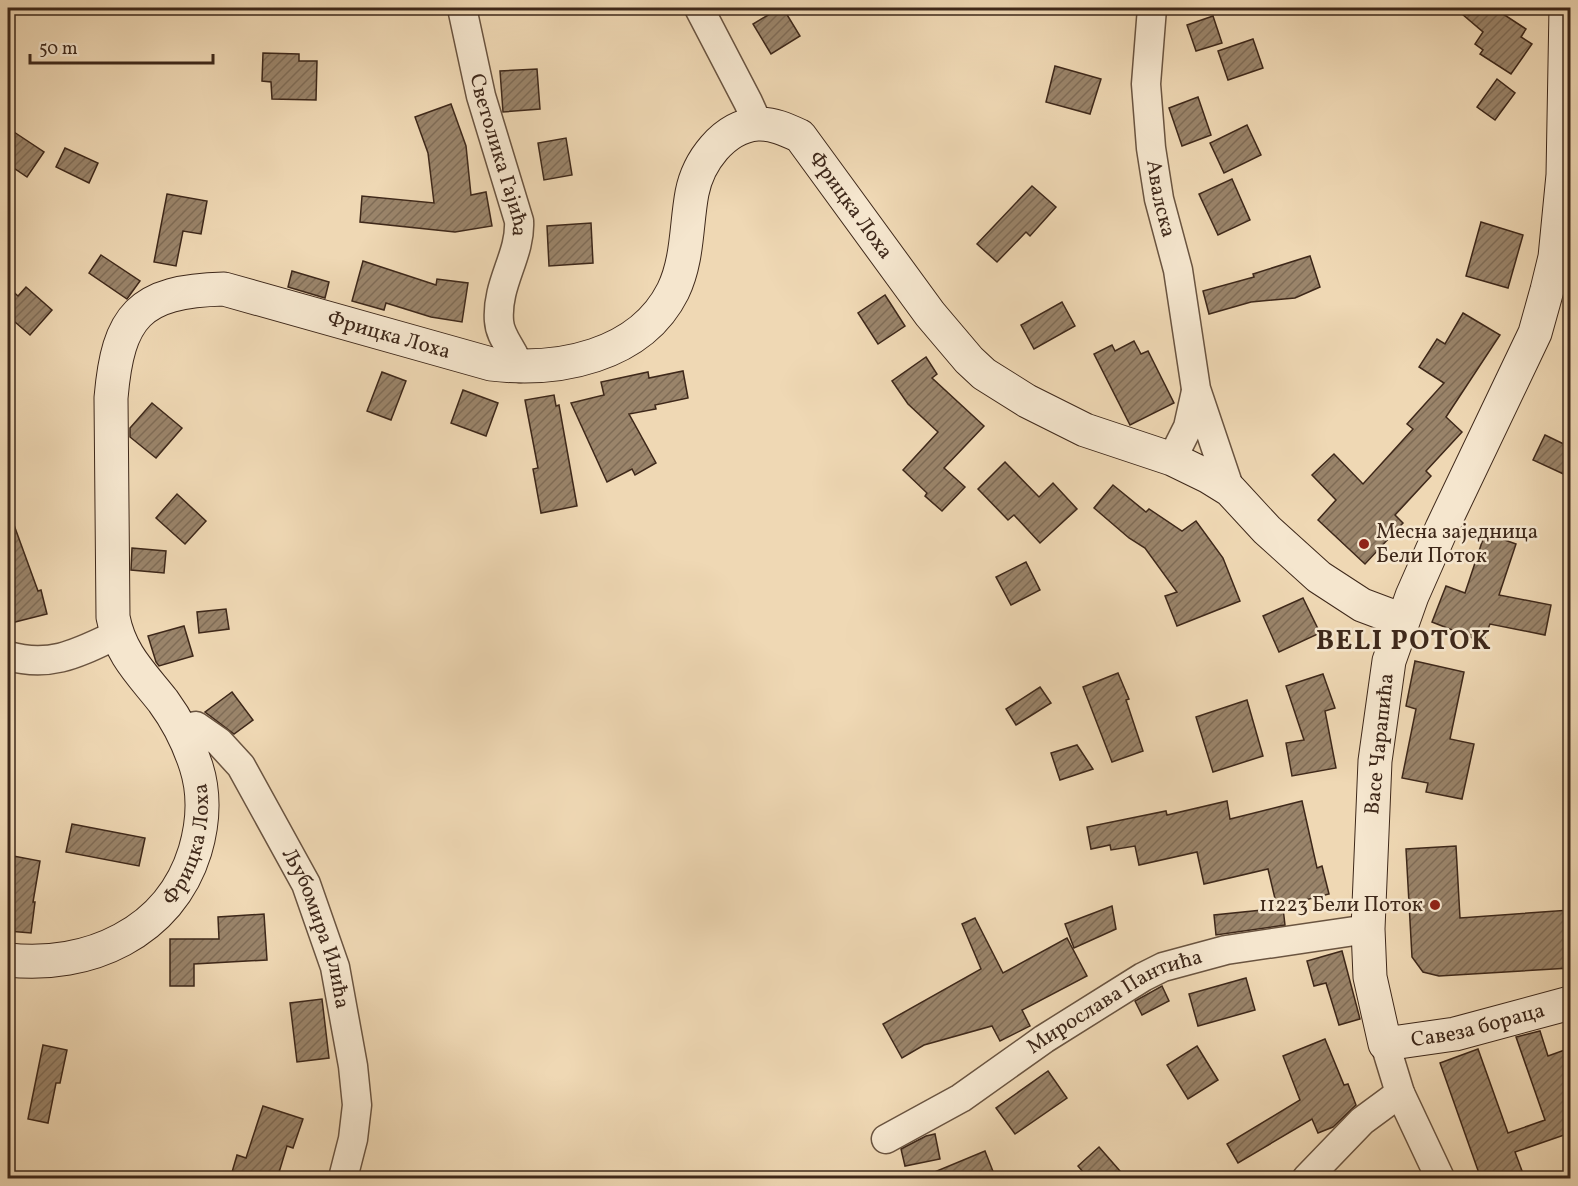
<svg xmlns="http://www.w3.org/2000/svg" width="1578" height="1186" font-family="Vollkorn,serif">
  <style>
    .building { fill: url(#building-hatch); stroke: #3e281a; stroke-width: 1.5 }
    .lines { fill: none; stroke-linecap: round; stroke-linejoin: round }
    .street-casing { stroke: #6a5440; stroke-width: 31 }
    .secondary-casing { stroke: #3e281a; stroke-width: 35 }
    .street { stroke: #f5e6ce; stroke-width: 28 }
    .secondary { stroke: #f5e6ce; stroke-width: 33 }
    .poi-dot { fill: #8f2418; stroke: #f5e6ce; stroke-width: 2 }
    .labels { text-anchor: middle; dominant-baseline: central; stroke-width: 5; stroke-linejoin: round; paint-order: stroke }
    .street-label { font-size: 21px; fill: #3e281a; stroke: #f5e6ce }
    .poi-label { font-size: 21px; fill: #3e281a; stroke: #f5e6ce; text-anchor: start }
    .district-label { font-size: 27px; font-weight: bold; letter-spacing: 1.5px; fill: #3e281a; stroke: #f5e6ce }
  </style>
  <defs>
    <pattern id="building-hatch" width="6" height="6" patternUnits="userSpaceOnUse" patternTransform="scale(1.5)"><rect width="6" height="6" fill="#9a846a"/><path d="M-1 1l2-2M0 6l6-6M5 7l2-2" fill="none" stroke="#7f6c56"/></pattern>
  </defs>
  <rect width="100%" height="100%" fill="#efd8b4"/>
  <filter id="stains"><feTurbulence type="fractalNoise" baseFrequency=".00333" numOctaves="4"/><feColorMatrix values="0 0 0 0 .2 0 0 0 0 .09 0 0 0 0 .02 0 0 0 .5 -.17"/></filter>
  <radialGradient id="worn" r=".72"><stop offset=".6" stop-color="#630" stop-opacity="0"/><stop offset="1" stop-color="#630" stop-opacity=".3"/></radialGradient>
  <g class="building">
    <polygon points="780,8 783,8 800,36 771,54 753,24"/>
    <polygon points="1455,8 1494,8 1526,29 1521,37 1532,44 1511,74 1480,54 1483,50 1475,44 1483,32"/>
    <polygon points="1213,16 1222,43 1196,51 1187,25"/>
    <polygon points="1253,39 1263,68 1228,80 1218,51"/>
    <polygon points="263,53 299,54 299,61 317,61 316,100 272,99 271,82 262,81"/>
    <polygon points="1055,66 1101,79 1090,114 1046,102"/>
    <polygon points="537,69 540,109 503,112 500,71"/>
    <polygon points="1497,79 1515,93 1495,120 1477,107"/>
    <polygon points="1198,97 1211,135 1182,146 1169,108"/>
    <polygon points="451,104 466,146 471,195 486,192 492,226 455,232 360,222 362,196 434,203 428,153 415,117"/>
    <polygon points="1247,125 1261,155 1224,173 1210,143"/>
    <polygon points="14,132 44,152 27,177 8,164 8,142"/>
    <polygon points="566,138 572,175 544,180 538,143"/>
    <polygon points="65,148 98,163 89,183 56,167"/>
    <polygon points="1232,179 1250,220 1218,235 1199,194"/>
    <polygon points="1032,186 1056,207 1030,236 1026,232 997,262 977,244"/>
    <polygon points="167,194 207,201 201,234 183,231 176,266 154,262"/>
    <polygon points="1481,222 1523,235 1508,288 1466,276"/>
    <polygon points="591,223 593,263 549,266 547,226"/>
    <polygon points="101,255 140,281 127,299 89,273"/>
    <polygon points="1310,256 1320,287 1295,298 1251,302 1209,314 1203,291 1254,277 1253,274"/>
    <polygon points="363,261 436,285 437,279 468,283 462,322 431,317 386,303 384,310 352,301"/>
    <polygon points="292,271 329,282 325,298 288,287"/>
    <polygon points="8,287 18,296 26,287 52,310 30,335 8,316"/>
    <polygon points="885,295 905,326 878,344 858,313"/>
    <polygon points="1062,302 1075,326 1034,349 1021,325"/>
    <polygon points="1463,313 1500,335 1446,417 1462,432 1426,471 1431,476 1395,515 1403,523 1365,564 1318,520 1336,500 1312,475 1334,454 1363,484 1413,429 1407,424 1444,383 1419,367 1437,339 1445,344"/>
    <polygon points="1134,341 1141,354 1148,351 1174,403 1130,425 1094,354 1112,345 1115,351"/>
    <polygon points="926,357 937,374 932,378 984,426 944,468 965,487 942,511 925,496 927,493 903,470 938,432 908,404 892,381"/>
    <polygon points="683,371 688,398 655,405 656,409 629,414 656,463 635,475 632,469 607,482 571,403 604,395 601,382 648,372 649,378"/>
    <polygon points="382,372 406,381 391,420 367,411"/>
    <polygon points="463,390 498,403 486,436 451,423"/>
    <polygon points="554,395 556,406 559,405 577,506 541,513 533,469 538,468 525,400"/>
    <polygon points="152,403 182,428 156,458 130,437 130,428"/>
    <polygon points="1545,435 1570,447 1570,477 1533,460"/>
    <polygon points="1005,462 1039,497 1053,483 1077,509 1040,543 1014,515 1008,520 978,489"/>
    <polygon points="1113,485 1146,512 1149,509 1182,531 1196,521 1223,558 1240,601 1177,626 1165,596 1177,592 1145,548 1129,538 1094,508"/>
    <polygon points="177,494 206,521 185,544 156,518"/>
    <polygon points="10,514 38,591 41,590 47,614 11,623 8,608 8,515"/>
    <polygon points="1485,533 1516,544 1499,595 1551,605 1545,635 1490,624 1483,642 1432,622 1446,586 1465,593"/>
    <polygon points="132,548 166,551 164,573 131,570"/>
    <polygon points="1026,562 1040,590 1011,605 996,577"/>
    <polygon points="1303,598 1320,633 1279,652 1263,616"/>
    <polygon points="226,609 229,629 199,633 197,612"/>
    <polygon points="184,626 193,656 159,666 156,662 148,636"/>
    <polygon points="1415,661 1464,672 1450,739 1474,744 1462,799 1426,792 1428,783 1402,778 1416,709 1406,706"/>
    <polygon points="1118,673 1129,699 1126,700 1143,751 1112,762 1083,687"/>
    <polygon points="1323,674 1335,708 1325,711 1336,768 1292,776 1286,743 1304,740 1286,686"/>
    <polygon points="1040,687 1051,703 1016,725 1006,709"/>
    <polygon points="232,692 253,720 234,734 205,712"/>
    <polygon points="1247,700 1263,756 1213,772 1196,717"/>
    <polygon points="1077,745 1093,769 1060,780 1051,753"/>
    <polygon points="1227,801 1230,819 1302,801 1317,868 1322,866 1329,894 1277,907 1268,869 1204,884 1197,852 1139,865 1135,846 1111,850 1110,845 1091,849 1087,827 1166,811 1167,815"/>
    <polygon points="72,824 145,838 139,866 66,852"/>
    <polygon points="1456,846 1460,918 1570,910 1570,968 1439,976 1423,972 1412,957 1406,849"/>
    <polygon points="8,855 40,861 33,902 35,902 31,933 8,931"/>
    <polygon points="1112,906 1116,929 1074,948 1065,924"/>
    <polygon points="1283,908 1285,925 1216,935 1214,915"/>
    <polygon points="264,914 267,960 194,964 194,986 170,986 170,939 219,939 218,917"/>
    <polygon points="975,918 1003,973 1067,938 1087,976 1022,1010 1030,1026 1000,1041 992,1026 924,1045 902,1058 883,1024 981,969 962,924"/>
    <polygon points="1342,951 1360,1019 1339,1025 1326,983 1314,986 1307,961"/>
    <polygon points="1246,978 1255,1010 1198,1026 1189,994"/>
    <polygon points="1162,986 1169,1001 1142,1015 1135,1001"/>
    <polygon points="322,999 329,1058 297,1062 290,1003"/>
    <polygon points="1540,1031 1548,1056 1570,1048 1570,1133 1515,1152 1525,1179 1481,1179 1440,1063 1478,1049 1508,1133 1545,1120 1516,1037"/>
    <polygon points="1325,1039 1344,1085 1348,1084 1356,1105 1333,1127 1318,1133 1312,1119 1238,1163 1227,1144 1300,1100 1283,1056"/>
    <polygon points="43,1045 67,1050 60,1083 56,1083 48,1123 28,1119"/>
    <polygon points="1197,1046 1218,1080 1188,1099 1167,1065"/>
    <polygon points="1048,1071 1067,1098 1015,1134 996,1108"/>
    <polygon points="263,1106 303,1119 293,1148 287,1146 277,1179 230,1179 237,1155 246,1158"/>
    <polygon points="935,1134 940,1159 905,1166 901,1149 926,1136"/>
    <polygon points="1099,1147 1127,1179 1089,1179 1078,1166"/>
    <polygon points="985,1151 996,1179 921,1179 920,1178"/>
  </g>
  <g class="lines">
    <defs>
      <g id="street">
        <path id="s1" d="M462 8 481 96 519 221C521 255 496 284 499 321 500 339 515 350 519 368"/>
        <polyline points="699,8 748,102 758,124"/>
        <path id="s2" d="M1152 8 1146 84 1151 148 1159 199 1178 270 1196 389 1230 490"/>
        <polyline points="1172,459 1188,427 1196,391"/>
        <path d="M8 656C51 668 78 653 116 635"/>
        <path id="s3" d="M179 729 196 726 219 742 241 766 306 884 335 967 353 1066 357 1105 353 1139 343 1178"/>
        <polyline points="1385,1044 1400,1093 1440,1178"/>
        <path id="s4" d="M886 1139 961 1098 1044 1039 1143 977 1163 967 1226 950 1368 929"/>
        <polyline points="1307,1178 1362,1121 1400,1093"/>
      </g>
      <g id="secondary">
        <path id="s5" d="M1566 8 1563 175 1555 257 1547 290 1535 333 1442 528 1412 596 1389 661 1375 761 1368 929 1370 977 1385 1044 1455 1034 1570 1003"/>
        <path id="s6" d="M8 960C88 969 170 933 195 851 203 824 205 794 196 766 189 744 177 720 163 701 141 673 120 654 113 617L111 398C118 316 139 291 224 289L491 364C557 372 640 357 673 291 688 260 686 225 692 193 698 162 723 127 757 124 772 123 787 130 800 136L930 314 969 360 984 374 1027 401 1085 430 1172 459 1209 477 1230 490 1267 530 1319 577 1362 605 1402 620"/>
      </g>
    </defs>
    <use href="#street" class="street-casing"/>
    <use href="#secondary" class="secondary-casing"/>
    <use href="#street" class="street"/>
    <use href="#secondary" class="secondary"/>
  </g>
  <g class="poi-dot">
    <circle cx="1364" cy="544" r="6"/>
    <circle cx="1435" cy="905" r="6"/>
  </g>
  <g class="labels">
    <g class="street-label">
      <text stroke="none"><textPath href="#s1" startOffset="152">Светолика Гајића</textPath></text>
      <text stroke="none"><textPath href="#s2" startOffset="192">Авалска</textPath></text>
      <text stroke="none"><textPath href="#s6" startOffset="1713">Фрицка Лоха</textPath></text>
      <text stroke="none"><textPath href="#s6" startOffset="1066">Фрицка Лоха</textPath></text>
      <text transform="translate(1380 744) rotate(-84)">Васе Чарапића</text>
      <text stroke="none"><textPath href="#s6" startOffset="240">Фрицка Лоха</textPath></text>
      <text stroke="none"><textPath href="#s3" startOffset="258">Љубомира Илића</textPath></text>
      <text stroke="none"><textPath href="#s4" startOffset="268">Мирослава Пантића</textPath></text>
      <text stroke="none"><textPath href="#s5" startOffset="1168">Савеза бораца</textPath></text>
    </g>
    <g class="poi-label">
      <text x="1376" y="532">Месна заједница<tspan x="1376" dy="24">Бели Поток</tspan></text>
      <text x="1423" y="905" text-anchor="end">11223 Бели Поток</text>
    </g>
    <g class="district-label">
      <text x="1404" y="642">BELI POTOK</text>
    </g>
  </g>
  <rect width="1578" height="1186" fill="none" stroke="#efd8b4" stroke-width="30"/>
  <rect x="9" y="9" width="1560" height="1168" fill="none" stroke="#3e281a" stroke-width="3"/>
  <rect x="15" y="15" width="1548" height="1156" fill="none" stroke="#3e281a" stroke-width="1.5"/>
  <path d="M30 54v9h183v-9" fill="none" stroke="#3e281a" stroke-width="3"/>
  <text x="39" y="54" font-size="18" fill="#3e281a" stroke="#f5e6ce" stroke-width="4.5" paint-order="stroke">50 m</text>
  <rect width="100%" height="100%" filter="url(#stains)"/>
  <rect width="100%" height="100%" fill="url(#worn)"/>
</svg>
